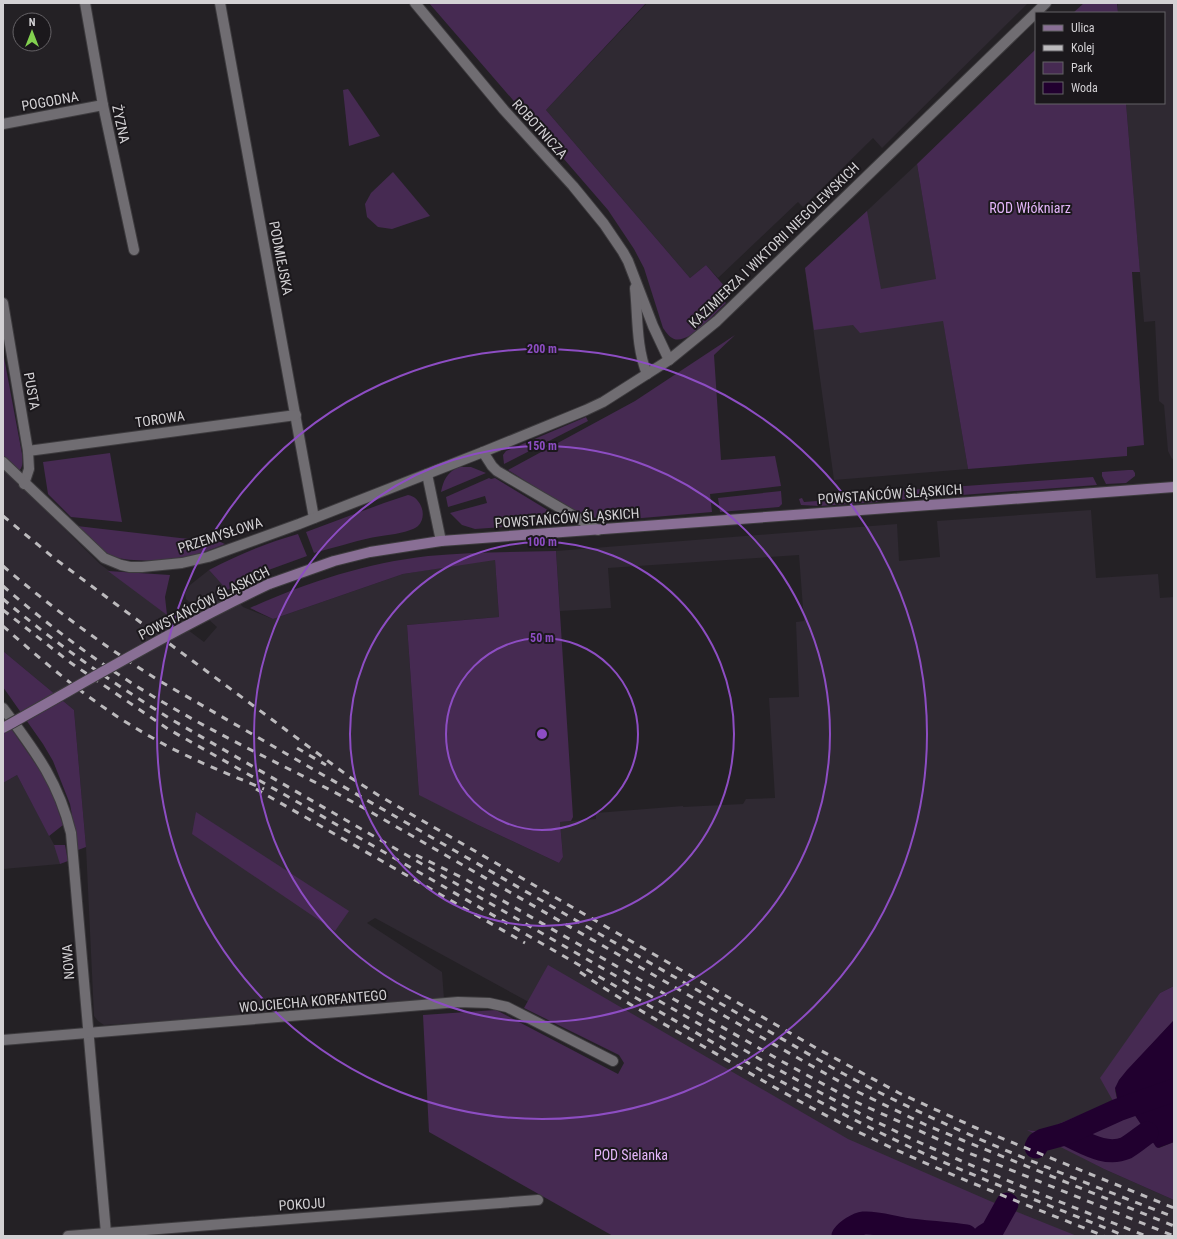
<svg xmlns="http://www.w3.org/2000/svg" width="1177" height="1239" font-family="'Roboto Condensed',sans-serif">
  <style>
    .built { fill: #2f2932 }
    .green { fill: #462a52 }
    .water { fill: #21002f }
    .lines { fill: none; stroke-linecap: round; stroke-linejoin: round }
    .river { stroke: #21002f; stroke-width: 23 }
    .minor-casing { stroke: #3d3b3e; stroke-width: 12 }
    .secondary-casing { stroke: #3d3b3e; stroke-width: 12 }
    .minor { stroke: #706d72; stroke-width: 10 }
    .secondary { stroke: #896f95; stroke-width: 10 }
    .rail { stroke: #bcbabd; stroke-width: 3; stroke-dasharray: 7 7; stroke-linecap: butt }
    .secondary-bridge-casing { stroke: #3d3b3e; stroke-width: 12; stroke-linecap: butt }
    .secondary-bridge { stroke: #896f95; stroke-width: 10 }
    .ring { fill: none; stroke: #8d4dc3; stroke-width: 2 }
    .labels { text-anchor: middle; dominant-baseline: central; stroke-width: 4; stroke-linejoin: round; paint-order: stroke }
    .street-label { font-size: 14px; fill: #d3d1d4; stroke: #1b181c }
    .park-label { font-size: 14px; fill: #e4b6fa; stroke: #1b181c }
    .centre { fill: #8d4dc3; stroke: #1b181c; stroke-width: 2 }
    .ring-label { font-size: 12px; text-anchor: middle; font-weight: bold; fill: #8d4dc3; stroke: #1b181c; stroke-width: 4; stroke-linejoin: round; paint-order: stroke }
  </style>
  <rect width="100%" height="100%" fill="#242125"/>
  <g class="built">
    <polygon points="647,3 1028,3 882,148 873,138 803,207 798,202 718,278 706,265 690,278 546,110"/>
    <polygon points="1118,3 1174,3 1174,458 1172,459 1168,451 1164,405 1159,401 1155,321 1144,322 1126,103 1164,103 1164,13 1118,13"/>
    <polygon points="917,164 968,469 834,480 805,269"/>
    <polygon points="3,468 100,564 204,642 217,627 186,599 185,593 190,585 209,570 243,607 273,619 403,574 495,559 499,617 407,625 419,794 478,825 559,863 563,857 560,822 596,819 596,813 683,806 683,807 743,804 746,799 775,798 769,698 799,697 796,622 804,621 799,555 608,568 611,608 560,611 556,551 897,524 899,561 940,557 937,521 1091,510 1096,578 1158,574 1160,598 1174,597 1174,986 1160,993 1114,1101 1044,1130 1035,1131 1029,1130 1104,1169 1174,1200 1174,1236 1072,1236 826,1144 547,1012 375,918 367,923 442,972 444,999 179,1020 104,1025 98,1021 94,1016 86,847 74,710 3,651"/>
    <polygon points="17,775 59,854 60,864 3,869 3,783"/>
  </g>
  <g class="green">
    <path d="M429 3H646L546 110 690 278 706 265 726 288 719 296 726 303C715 313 690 344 674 339 669 337 666 332 663 328L644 268 634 249 608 210Z"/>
    <polygon points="1084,3 1117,3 1118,13 1073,13"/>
    <polygon points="1036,49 1036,103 1126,103 1140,272 1132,272 1144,445 1127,447 1127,456 968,469 943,321 860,333 853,325 814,330 805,268 867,211 881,289 936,279 917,164"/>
    <polygon points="348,89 380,136 349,146 343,90"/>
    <polygon points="393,172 430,216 392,229 378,227 367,217 365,204 371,193"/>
    <path d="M735 335 714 355 721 460 775 456 781 486 710 494 712 512 607 521C570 513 539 489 508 470L635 401Z"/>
    <path d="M3 352 22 454C22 460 24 466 19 471L3 455Z"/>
    <polygon points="586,417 588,421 504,464 503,455 506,451"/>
    <polygon points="110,453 122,522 71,517 48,494 43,462"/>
    <path d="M459 467H471L486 473 441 492C443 481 447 472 459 467Z"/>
    <polygon points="1128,470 1133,470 1135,473 1135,476 1126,483 1106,484 1102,476 1102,472"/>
    <polygon points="1093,477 1097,485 895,500 894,491"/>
    <polygon points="489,478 491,479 495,478 559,517 558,520 563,523 475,529 462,525 450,513 487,503 485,496 448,507 446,497"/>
    <polygon points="876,490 882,493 883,496 880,502 820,506 801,505 799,499 802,498 804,502 856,498 862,491"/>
    <polygon points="781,491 782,504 779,507 720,512 718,498"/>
    <path d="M408 495C414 496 417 499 420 504 424 511 424 520 418 526 408 534 383 535 370 538 352 542 333 548 314 553L306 532 384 503Z"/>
    <path d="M77 526C111 530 146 534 180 538 195 540 212 537 225 544 212 549 199 554 185 558 170 561 128 562 115 557 100 552 88 536 77 526Z"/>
    <path d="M298 534 307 556 263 572 227 590 209 570C238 555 266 543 298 534Z"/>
    <path d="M556 551 573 817 571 821 560 822 563 857 559 863 478 825 419 795 407 625 499 617 495 560 403 574 273 619 250 608C305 583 366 563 428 556 470 552 513 552 556 551Z"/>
    <polygon points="108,571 170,575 165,597 167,615"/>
    <polygon points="3,651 74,710 86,847 78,850 70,804 53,761 43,744 3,687"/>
    <polygon points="3,717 44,776 52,792 63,825 49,836 17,775 3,783"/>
    <polygon points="196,812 349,911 335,931 192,834"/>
    <polygon points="54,845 65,845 68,861 60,864"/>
    <polygon points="548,965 848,1139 990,1201 1077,1236 613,1236 429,1132 423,1015 496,1010 618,1074 624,1063 619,1055 524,1008"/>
    <polygon points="1174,986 1174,1020 1119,1080 1115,1091 1118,1102 1115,1106 1120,1114 1132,1111 1159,1148 1174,1142 1174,1200 1104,1169 1027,1130 1035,1131 1044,1130 1113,1101 1100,1078 1160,993"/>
  </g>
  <polygon class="water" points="1174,1020 1174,1142 1158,1148 1156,1147 1132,1111 1120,1114 1115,1106 1118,1102 1115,1088 1119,1080 1127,1070"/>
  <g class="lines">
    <g class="river">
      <path d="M1065 1134C1084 1142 1105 1157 1126 1148 1133 1144 1140 1138 1147 1133"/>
      <polyline points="1036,1147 1038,1143 1043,1140 1065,1134 1118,1110 1174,1090"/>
      <path d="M843 1236C847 1230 857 1224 864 1223 876 1222 891 1227 904 1229 924 1232 945 1233 966 1236"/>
      <polyline points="984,1236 992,1231 1007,1204"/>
    </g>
    <defs>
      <g id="minor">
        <polyline points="85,3 103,105 134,250"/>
        <polyline points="220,3 314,518"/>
        <polyline points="415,3 504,110 573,186 604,224 623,252 628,261 653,326 669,360"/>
        <polyline points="3,124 103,105"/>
        <path d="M635 288C638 317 636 347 647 374"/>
        <polyline points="3,303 28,451 29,469 24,484"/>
        <polyline points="28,451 296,415"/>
        <polyline points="483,452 492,466 497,471 598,530"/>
        <polyline points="3,462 104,558 121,565 130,567 142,567 182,563 208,557 299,524 483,452 586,410 603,402 669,360 717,321 1046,3"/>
        <polyline points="427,474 441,541"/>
        <path d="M3 708C34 750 58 780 71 833L106 1233"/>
        <polyline points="3,1040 458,1002 489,1003 507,1007 613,1061"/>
        <polyline points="68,1236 538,1200"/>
      </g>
      <polyline id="secondary" points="269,584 334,561 370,552 441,541 1174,487"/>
    </defs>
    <use href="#minor" class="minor-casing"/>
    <use href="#secondary" class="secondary-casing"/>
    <use href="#minor" class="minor"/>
    <use href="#secondary" class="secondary"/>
    <g class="rail">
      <polyline points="3,516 54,558 109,599 351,778 378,795 818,1049 899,1093 974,1127 1174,1208"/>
      <path d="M3 566C52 608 104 646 158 680L831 1067C940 1127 1057 1172 1174 1217"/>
      <path d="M3 586C56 632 113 674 173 708 235 744 300 773 362 807L782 1049 858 1092 926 1125 962 1140 1174 1226"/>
      <path d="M3 599C56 644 114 684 174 721L772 1066C833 1100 893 1132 957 1159 1019 1186 1083 1211 1146 1236"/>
      <path d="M3 610 71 663 168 729 301 804 769 1075C816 1100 863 1125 912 1148 982 1180 1054 1207 1125 1236"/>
      <path d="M3 626C49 667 97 707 151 737 187 758 226 773 264 789"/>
      <polyline points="297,748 326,765"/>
      <polyline points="256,789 525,943"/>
      <polyline points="416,855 465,879 783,1062 856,1102 964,1151 1174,1236"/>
      <path d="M580 972C619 999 660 1022 701 1045 758 1078 814 1111 873 1139 948 1175 1027 1205 1104 1236"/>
    </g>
    <defs>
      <path id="secondary-bridge" d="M3 728C91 679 178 627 269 584"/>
    </defs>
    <use href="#secondary-bridge" class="secondary-bridge-casing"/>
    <use href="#secondary-bridge" class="secondary-bridge"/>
  </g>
  <g class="ring">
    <circle cx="542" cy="734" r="96"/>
    <circle cx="542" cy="734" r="192"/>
    <circle cx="542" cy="734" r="288"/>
    <circle cx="542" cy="734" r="385"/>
  </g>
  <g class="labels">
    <g class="street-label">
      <text transform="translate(50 101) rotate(-10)">POGODNA</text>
      <text transform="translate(121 124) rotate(78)">ŻYZNA</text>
      <text transform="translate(540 129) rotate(48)">ROBOTNICZA</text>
      <text transform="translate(774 245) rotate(-44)">KAZIMIERZA I WIKTORII NIEGOLEWSKICH</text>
      <text transform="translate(281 258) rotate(79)">PODMIEJSKA</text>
      <text transform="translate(32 391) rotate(80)">PUSTA</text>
      <text transform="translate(160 419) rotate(-8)">TOROWA</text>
      <text transform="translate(890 494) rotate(-4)">POWSTAŃCÓW ŚLĄSKICH</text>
      <text transform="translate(567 518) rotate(-4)">POWSTAŃCÓW ŚLĄSKICH</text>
      <text transform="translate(220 535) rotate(-18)">PRZEMYSŁOWA</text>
      <text transform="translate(204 603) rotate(-27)">POWSTAŃCÓW ŚLĄSKICH</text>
      <text transform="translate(68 962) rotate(-94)">NOWA</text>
      <text transform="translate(313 1001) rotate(-5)">WOJCIECHA KORFANTEGO</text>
      <text transform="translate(302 1204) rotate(-4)">POKOJU</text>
    </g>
    <g class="park-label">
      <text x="1030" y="208">ROD Włókniarz</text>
      <text x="631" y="1155">POD Sielanka</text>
    </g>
  </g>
  <circle cx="542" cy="734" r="6" class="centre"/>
  <g class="ring-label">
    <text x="542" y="353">200 m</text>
    <text x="542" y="450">150 m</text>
    <text x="542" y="546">100 m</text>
    <text x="542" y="642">50 m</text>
  </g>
  <rect width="1177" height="1239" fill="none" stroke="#d3d1d4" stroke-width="8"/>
  <rect x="1035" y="12" width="130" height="92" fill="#1b181c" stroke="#656266"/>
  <rect x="1043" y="25" width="20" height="6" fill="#896f95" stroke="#656266"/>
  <text x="1071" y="32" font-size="12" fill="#d3d1d4">Ulica</text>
  <rect x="1043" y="45" width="20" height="6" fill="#bcbabd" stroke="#656266"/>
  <text x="1071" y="52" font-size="12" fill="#d3d1d4">Kolej</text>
  <rect x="1043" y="62" width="20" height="12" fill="#462a52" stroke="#656266"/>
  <text x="1071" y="72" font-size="12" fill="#d3d1d4">Park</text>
  <rect x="1043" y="82" width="20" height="12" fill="#21002f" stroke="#656266"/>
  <text x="1071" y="92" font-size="12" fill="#d3d1d4">Woda</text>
  <g transform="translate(32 32)"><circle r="19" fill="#1b181c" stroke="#656266"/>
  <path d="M0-3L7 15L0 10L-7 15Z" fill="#82d04f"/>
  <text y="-6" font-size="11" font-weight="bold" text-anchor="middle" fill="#d3d1d4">N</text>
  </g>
</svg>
